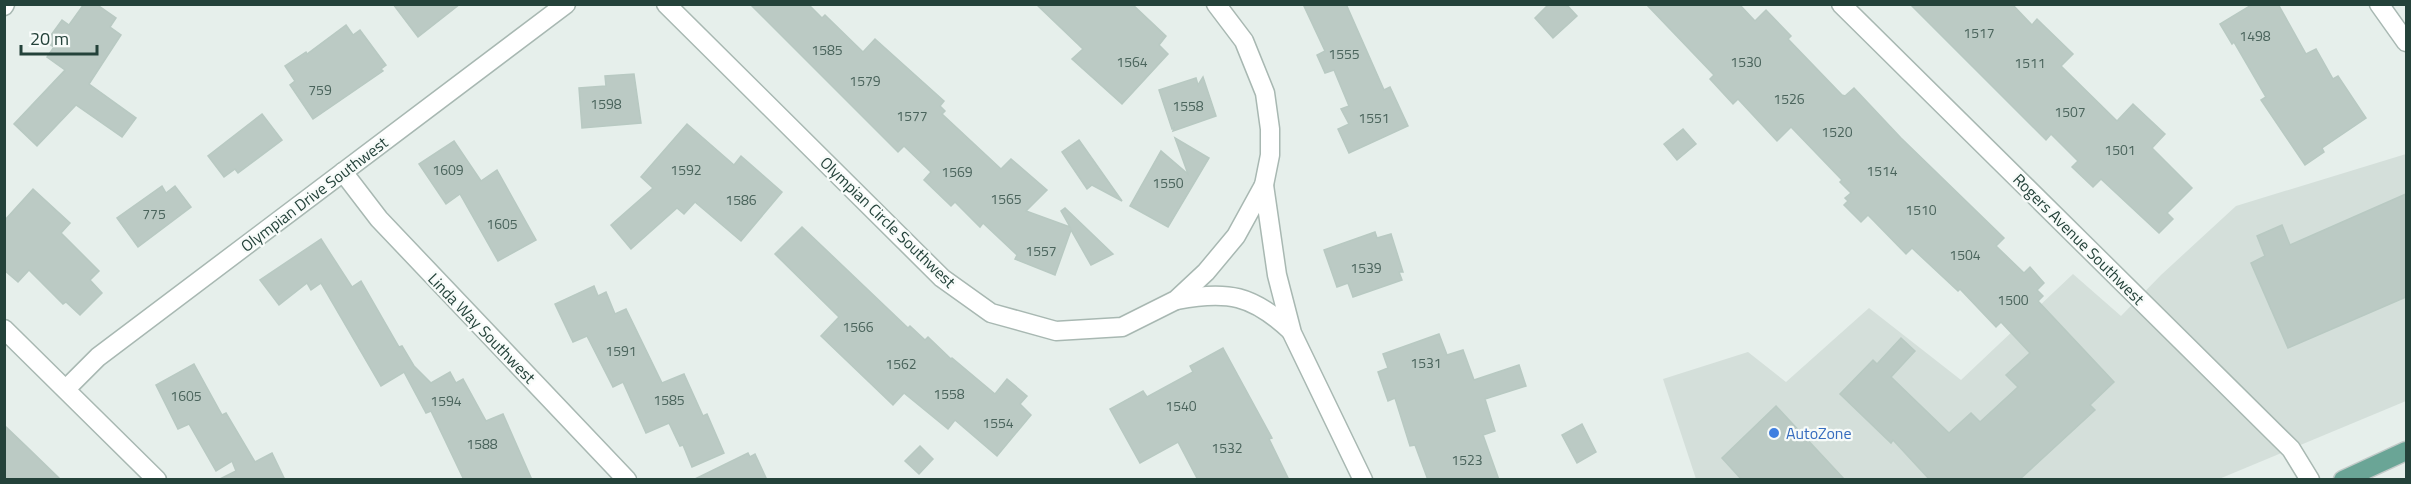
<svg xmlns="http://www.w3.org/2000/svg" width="2411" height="484" font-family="'Titillium Web',sans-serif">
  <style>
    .built { fill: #d4dfda }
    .building { fill: #bbcac4; stroke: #b8c9c2; stroke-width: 1.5 }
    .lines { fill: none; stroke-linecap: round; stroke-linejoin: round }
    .minor-casing { stroke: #a8b8b2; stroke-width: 21 }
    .major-casing { stroke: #c2cac8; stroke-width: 21 }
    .minor { stroke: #fff; stroke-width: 18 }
    .major { stroke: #6aa596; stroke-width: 18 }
    .shop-dot { fill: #3f7fe0; stroke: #f7fbf9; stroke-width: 2 }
    .labels { text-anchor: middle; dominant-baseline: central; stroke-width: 4.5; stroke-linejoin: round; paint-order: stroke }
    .number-label { font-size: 14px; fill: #4a645c }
    .street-label { font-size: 16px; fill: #24423a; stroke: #f7fbf9 }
    .shop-label { font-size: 16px; fill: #366cbe; stroke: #f7fbf9; text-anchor: start }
  </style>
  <rect width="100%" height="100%" fill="#e6efeb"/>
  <polygon class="built" points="2406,154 2406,401 2219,479 1696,479 1663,379 1748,352 1786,382 1869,308 1961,380 2073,274 2121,316 2161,275 2236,206"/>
  <g class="building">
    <polygon points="84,4 96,4 116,18 110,27 121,35 89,84 136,118 122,137 76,105 37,146 14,124 65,70 47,57 54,47 46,42 62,20 69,25"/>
    <polygon points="393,4 460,4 418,37"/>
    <polygon points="750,4 808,4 822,18 825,15 863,52 875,39 944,101 940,106 945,111 942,114 1001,169 1011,159 1047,190 1026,211 1070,227 1061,211 1065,208 1113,254 1091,265 1071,230 1055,275 1015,259 1017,255 983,223 980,227 955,202 951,206 924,180 931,172 904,146 898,152"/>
    <polygon points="1036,4 1132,4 1166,36 1159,45 1168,54 1122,104 1072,59 1083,49"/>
    <polygon points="1303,4 1346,4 1384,90 1390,87 1408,126 1349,153 1338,129 1349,124 1341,109 1349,106 1334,70 1325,73 1317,55 1325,51"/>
    <polygon points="1549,4 1566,4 1577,16 1553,38 1535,18"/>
    <polygon points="1646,4 1739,4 1755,21 1766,10 1791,36 1788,39 1842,95 1845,96 1854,88 1901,138 2004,238 1996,246 2024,273 2030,267 2044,283 2037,290 2043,296 2038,301 2114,382 2090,405 2095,410 2019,480 1930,480 1893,440 1891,443 1840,394 1873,360 1877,364 1901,338 1915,351 1891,377 1949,433 1971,413 1980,422 2018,387 2006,375 2030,353 2001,322 1996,327 1960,289 1958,291 1912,248 1906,254 1868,215 1861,222 1844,205 1848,201 1845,198 1851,193 1840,182 1842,180 1791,127 1777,141 1738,99 1733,104 1710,79 1714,75"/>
    <polygon points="1910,4 2012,4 2032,25 2037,19 2073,54 2061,66 2117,121 2133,104 2165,134 2152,148 2192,188 2167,213 2173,219 2159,233 2101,179 2093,187 2072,167 2078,161 2051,134 2046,140"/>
    <polygon points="2253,4 2278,4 2306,54 2316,49 2333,79 2338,76 2366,118 2322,148 2324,152 2305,165 2261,100 2266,97 2234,42 2232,44 2220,24"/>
    <polygon points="346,25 353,35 360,30 386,65 381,69 383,71 313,119 290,85 295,81 285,66 306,52 307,54"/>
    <polygon points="634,74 641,123 582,128 579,88 606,86 605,76"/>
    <polygon points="1203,77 1216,116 1173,131 1174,128 1172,129 1159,90 1196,78 1198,85"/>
    <polygon points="262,114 282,140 238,173 235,169 224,177 208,156"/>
    <polygon points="687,124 734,165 741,156 782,192 741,241 695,202 684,214 677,208 631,249 611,225 653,188 641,177"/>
    <polygon points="1683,129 1696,144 1677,160 1664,144"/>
    <polygon points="1175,138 1209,158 1168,227 1130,206 1161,151 1188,174"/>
    <polygon points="1079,140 1122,201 1092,185 1087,189 1062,152"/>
    <polygon points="454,141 481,181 497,170 536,240 498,261 460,194 446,204 419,164"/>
    <polygon points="162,186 166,193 175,186 191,207 138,247 117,218"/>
    <polygon points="33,189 70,223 61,233 99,271 90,280 102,293 80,315 66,302 63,304 29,270 18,282 4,270 4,221"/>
    <polygon points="2406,194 2406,297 2288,348 2251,263 2265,256 2257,236 2282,225 2290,245"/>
    <polygon points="802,227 908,328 910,326 925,340 928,337 951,359 952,358 995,394 1007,379 1027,396 1020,404 1031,415 997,456 955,420 948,429 904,393 893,405 821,336 839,317 775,254"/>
    <polygon points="1375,232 1377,238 1391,234 1403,272 1399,272 1402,280 1353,297 1348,283 1337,287 1324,250"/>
    <polygon points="321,239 352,287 361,281 399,347 402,346 414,366 431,383 450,372 456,383 463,379 486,421 503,414 532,480 464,480 431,411 426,413 404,372 381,386 321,283 311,290 307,283 279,305 260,280"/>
    <polygon points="594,286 598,296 606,292 615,314 626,309 662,383 684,374 703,416 707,414 724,453 692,467 683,445 680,446 669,423 646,433 623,382 613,387 587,336 573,342 555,304"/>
    <polygon points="1439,334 1447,355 1463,350 1474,380 1519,365 1526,386 1485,399 1495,431 1483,435 1499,480 1428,480 1415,445 1410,446 1395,398 1388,401 1378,372 1388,368 1383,354"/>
    <polygon points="1223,348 1272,438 1269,439 1289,480 1198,480 1178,442 1140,463 1110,409 1143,391 1147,397 1193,372 1190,366"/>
    <polygon points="194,364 222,415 226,413 255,462 272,453 285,480 218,480 236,471 232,461 216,471 189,424 178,429 156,385"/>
    <polygon points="1776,406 1845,480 1742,480 1722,458"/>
    <polygon points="1582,424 1596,452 1577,463 1562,435"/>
    <polygon points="4,425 26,446 61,480 4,480"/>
    <polygon points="920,446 933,459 919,474 905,461"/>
    <polygon points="748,453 750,457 755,454 767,480 693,480"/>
  </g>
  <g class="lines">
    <defs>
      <g id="minor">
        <polyline points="666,4 942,278 991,313 1056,331 1122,327 1176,300 1206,272 1236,236 1264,185 1270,155 1270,129 1265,93 1244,41 1216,4"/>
        <polyline points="1841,4 2291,449 2310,480"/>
        <polyline points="2379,4 2406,42"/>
        <polyline points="4,6 5,4"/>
        <polyline points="343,172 379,219 627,480"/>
        <polyline points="1264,185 1277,275 1292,333 1363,480"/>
        <path d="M1177 300C1227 290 1253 295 1291 331"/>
        <polyline points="4,329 157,480"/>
        <polyline points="66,389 98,357 566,4"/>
      </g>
      <polyline id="major" points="2343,480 2406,451"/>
    </defs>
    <use href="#minor" class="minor-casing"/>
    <use href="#major" class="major-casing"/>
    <use href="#minor" class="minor"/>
    <use href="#major" class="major"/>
  </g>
  <circle class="shop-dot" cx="1774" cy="433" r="6"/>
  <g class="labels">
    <g class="number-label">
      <text x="1979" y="32">1517</text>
      <text x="2255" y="35">1498</text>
      <text x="827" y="49">1585</text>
      <text x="1344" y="53">1555</text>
      <text x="1132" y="61">1564</text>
      <text x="1746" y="61">1530</text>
      <text x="2030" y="62">1511</text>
      <text x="865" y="80">1579</text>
      <text x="320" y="89">759</text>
      <text x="1789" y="98">1526</text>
      <text x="606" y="103">1598</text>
      <text x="1188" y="105">1558</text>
      <text x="2070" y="111">1507</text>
      <text x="912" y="115">1577</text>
      <text x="1374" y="117">1551</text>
      <text x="1837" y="131">1520</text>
      <text x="2120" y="149">1501</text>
      <text x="448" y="169">1609</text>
      <text x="686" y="169">1592</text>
      <text x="1882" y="170">1514</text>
      <text x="957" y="171">1569</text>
      <text x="1168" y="182">1550</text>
      <text x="1006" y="198">1565</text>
      <text x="741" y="199">1586</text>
      <text x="1921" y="209">1510</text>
      <text x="154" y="213">775</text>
      <text x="502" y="223">1605</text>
      <text x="1041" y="250">1557</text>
      <text x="1965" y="254">1504</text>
      <text x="1366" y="267">1539</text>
      <text x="2013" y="299">1500</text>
      <text x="858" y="326">1566</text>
      <text x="621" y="350">1591</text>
      <text x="1426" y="362">1531</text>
      <text x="901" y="363">1562</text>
      <text x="949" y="393">1558</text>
      <text x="186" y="395">1605</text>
      <text x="669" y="399">1585</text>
      <text x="446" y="400">1594</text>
      <text x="1181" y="405">1540</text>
      <text x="998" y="422">1554</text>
      <text x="482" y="443">1588</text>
      <text x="1227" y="447">1532</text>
      <text x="1467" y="459">1523</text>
    </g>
    <g class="street-label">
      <text transform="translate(314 194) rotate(-37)">Olympian Drive Southwest</text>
      <text transform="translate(888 222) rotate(44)">Olympian Circle Southwest</text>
      <text transform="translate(2079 239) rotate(45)">Rogers Avenue Southwest</text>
      <text transform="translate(482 328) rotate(46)">Linda Way Southwest</text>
    </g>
    <g class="shop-label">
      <text x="1786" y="433">AutoZone</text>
    </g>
  </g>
  <rect width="2411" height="484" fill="none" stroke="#24423a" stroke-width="12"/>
  <path d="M21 45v9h76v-9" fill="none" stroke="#24423a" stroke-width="3"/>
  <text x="30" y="45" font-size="18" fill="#24423a" stroke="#f7fbf9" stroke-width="4.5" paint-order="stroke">20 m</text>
</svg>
